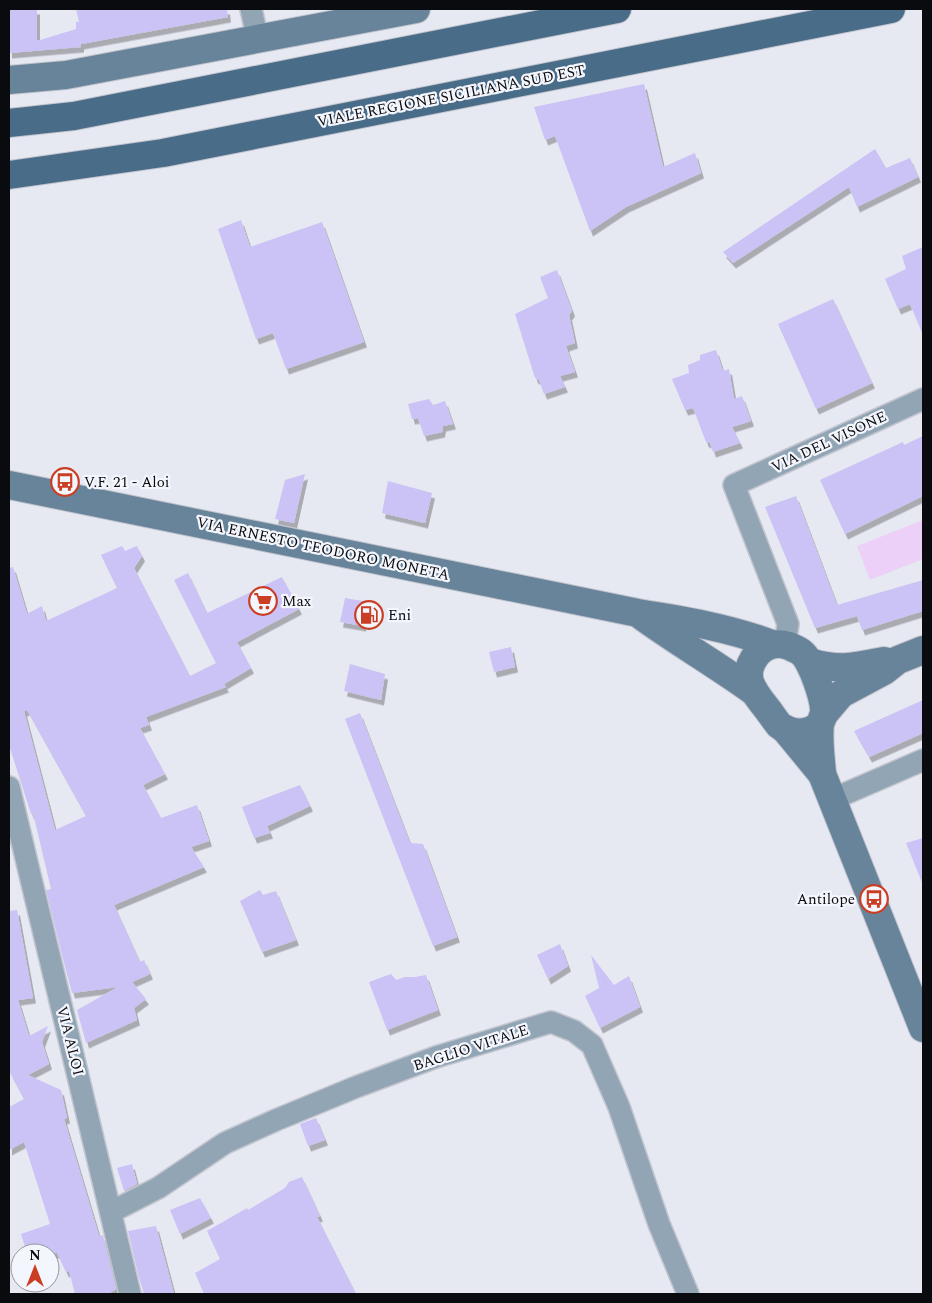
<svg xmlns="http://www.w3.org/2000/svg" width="932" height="1303" font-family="Spectral,serif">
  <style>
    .green { fill: #edd0f7 }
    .building { fill: #cbc2f5; fill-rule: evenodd; filter: url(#shadow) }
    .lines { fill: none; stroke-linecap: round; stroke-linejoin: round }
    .street-casing { stroke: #c3c5ce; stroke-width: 24 }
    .secondary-casing { stroke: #c3c5ce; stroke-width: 30 }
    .primary-casing { stroke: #c3c5ce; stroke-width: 30 }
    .street { stroke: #92a5b5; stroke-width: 21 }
    .secondary { stroke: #68849b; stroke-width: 28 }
    .primary { stroke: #496c88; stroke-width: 28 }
    .labels { text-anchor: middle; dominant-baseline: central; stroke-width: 4.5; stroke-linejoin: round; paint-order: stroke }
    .street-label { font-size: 15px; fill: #0a0b0e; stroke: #f4f6fd }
    .poi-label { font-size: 15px; fill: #0a0b0e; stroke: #f4f6fd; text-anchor: start }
  </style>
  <defs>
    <filter id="shadow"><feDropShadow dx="3" dy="5.5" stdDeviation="0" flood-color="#0004"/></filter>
  </defs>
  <rect width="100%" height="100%" fill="#e6e9f2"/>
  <polygon class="green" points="923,520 923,559 870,580 857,546"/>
  <g class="building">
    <polygon points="9,9 37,9 37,41 76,29 76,22 79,22 76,9 227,9 228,17 81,44 81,47 9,53"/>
    <polygon points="644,84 663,167 695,153 701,173 626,207 590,231 555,136 545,140 534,107"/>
    <polygon points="875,149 886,168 910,158 918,177 857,207 849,187 733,263 723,252"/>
    <polygon points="241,220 250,247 322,222 364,342 286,369 273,333 256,339 218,229"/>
    <polygon points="923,247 923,335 910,304 898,309 885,279 906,269 902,256"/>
    <polygon points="557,270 572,311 569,315 575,343 566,346 575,372 560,376 565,387 544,394 539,380 535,378 515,314 548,298 540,277"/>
    <polygon points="833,299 872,383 816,409 778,324"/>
    <polygon points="716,350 723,371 729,369 734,399 742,396 751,421 732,427 740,443 713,452 710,443 706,442 693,408 685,410 672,379 689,373 688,365 700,360 700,355"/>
    <polygon points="429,399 433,405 445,401 453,424 443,426 442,432 424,436 418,418 412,419 408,404"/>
    <polygon points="923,436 923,496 845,534 820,480 903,442 904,445"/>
    <polygon points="305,474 294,523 275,519 285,480"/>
    <polygon points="388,481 432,493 425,523 382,513"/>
    <polygon points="796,496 837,605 923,580 923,611 862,630 857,616 815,628 765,507"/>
    <path d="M122 546 125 551 137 546 142 556 134 568 190 676 216 663 174 580 188 573 207 613 282 577 299 609 237 642 251 668 224 684 226 687 146 717 149 725 140 728 165 774 143 785 161 818 197 805 209 841 191 847 204 867 114 905 140 962 144 960 150 974 132 982 146 999 134 1008 137 1020 86 1043 77 1010 118 987 72 993 62 955 46 890 51 889 33 813 31 814 9 745V568L13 567 27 614 42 606 46 621 117 588 101 555ZM27 710 86 816 55 830 24 711Z"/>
    <polygon points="345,598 368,602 363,626 340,622"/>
    <polygon points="511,647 515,667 494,672 489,652"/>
    <polygon points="350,664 385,674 381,700 344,691"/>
    <polygon points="923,700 923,733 869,757 854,731"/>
    <polygon points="360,713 410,843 423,844 457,937 433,946 345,719"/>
    <polygon points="300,785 310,806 267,826 270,833 254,838 242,807"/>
    <polygon points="923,838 923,885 906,843"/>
    <polygon points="260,890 263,895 276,891 296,940 262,952 240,901"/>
    <polygon points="17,910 33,998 18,1000 29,1036 48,1026 42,1042 49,1064 28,1075 61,1090 67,1118 64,1119 99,1236 103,1235 116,1289 108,1294 75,1294 69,1271 66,1272 57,1253 27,1253 21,1234 50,1224 24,1142 9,1150 9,1107 24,1099 9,1071 9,911"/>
    <polygon points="560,944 568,966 548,979 537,955"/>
    <polygon points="591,955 614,985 629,976 640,1007 600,1028 585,996 599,988"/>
    <polygon points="391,974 396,980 405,977 415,977 426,975 438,1010 387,1030 369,982"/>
    <polygon points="316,1118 325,1140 308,1146 300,1124"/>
    <polygon points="132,1164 137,1184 124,1191 117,1168"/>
    <polygon points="302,1177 320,1216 317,1217 356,1294 204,1294 195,1273 220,1259 207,1231 247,1208 248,1210 285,1188 289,1182"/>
    <polygon points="200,1198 211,1218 180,1234 170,1210"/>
    <polygon points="156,1226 174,1294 144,1294 138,1274 128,1231"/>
  </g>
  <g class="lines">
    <defs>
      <g id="street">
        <polyline points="251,9 258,40"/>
        <polyline points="785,645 788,624 734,485 923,399"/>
        <polyline points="9,787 130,1294"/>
        <polyline points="833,799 923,760"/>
        <polyline points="111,1212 158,1188 225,1143 276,1120 356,1087 436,1057 551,1022 574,1031 592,1045 619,1107 659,1224 688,1294"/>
      </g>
      <g id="secondary">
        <polyline points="9,80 66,75 416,9"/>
        <path d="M9 485 638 613C683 620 729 628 772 644"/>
        <path d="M643 617C679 643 717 665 753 691"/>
        <path d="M809 662C839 671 854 667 884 661"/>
        <polyline points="824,714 841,694 884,671 898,660 923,650"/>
        <path d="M820 724C810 735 791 735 779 725 775 720 771 714 768 710 753 691 739 675 758 653 766 645 778 642 789 646 793 648 799 650 802 653 812 661 825 701 824 713 823 717 821 721 820 724 818 740 821 758 822 774"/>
        <polyline points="785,729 822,774 923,1028"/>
      </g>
      <g id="primary">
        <polyline points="9,123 74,116 617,9"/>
        <polyline points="9,175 163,153 891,9"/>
      </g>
    </defs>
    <use href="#street" class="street-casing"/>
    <use href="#secondary" class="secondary-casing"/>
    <use href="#primary" class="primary-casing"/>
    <use href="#street" class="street"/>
    <use href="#secondary" class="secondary"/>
    <use href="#primary" class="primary"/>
  </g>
  <defs>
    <symbol id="bus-ring" viewBox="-11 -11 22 22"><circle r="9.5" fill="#f4f6fd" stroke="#ca3f23" stroke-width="1.5"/><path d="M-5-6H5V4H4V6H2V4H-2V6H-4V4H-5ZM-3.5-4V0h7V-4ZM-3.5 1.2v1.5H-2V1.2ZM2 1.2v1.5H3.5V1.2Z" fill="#ca3f23"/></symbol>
    <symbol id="supermarket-ring" viewBox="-11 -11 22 22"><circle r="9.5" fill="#f4f6fd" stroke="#ca3f23" stroke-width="1.5"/><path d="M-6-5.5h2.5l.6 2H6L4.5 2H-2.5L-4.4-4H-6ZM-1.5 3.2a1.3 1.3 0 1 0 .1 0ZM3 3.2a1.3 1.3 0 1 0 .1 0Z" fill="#ca3f23"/></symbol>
    <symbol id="fuel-ring" viewBox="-11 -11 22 22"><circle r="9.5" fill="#f4f6fd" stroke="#ca3f23" stroke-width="1.5"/><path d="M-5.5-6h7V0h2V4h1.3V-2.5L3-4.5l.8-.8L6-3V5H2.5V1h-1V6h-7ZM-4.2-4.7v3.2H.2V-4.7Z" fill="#ca3f23"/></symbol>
  </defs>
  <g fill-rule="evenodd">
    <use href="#bus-ring" x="49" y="466" width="32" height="32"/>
    <use href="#supermarket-ring" x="247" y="585" width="32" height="32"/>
    <use href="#fuel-ring" x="353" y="599" width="32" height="32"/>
    <use href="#bus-ring" x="858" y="883" width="32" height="32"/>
  </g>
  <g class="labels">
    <g class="street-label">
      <text transform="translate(451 96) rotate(-11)">VIALE REGIONE SICILIANA SUD EST</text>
      <text transform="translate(829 442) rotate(-25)">VIA DEL VISONE</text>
      <text transform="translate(323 549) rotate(12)">VIA ERNESTO TEODORO MONETA</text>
      <text transform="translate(70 1041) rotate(76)">VIA ALOI</text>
      <text transform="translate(471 1048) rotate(-18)">BAGLIO VITALE</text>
    </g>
    <g class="poi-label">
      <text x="84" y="482">V.F. 21 - Aloi</text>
      <text x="282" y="601">Max</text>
      <text x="388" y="615">Eni</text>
      <text x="855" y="899" text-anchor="end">Antilope</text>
    </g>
  </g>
  <rect width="932" height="1303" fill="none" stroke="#0a0b0e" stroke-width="20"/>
  <g transform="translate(35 1268)"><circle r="24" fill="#f4f6fd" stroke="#96989d"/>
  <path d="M0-4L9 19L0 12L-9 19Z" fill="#ca3f23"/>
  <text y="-8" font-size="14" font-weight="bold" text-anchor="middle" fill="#0a0b0e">N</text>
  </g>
</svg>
